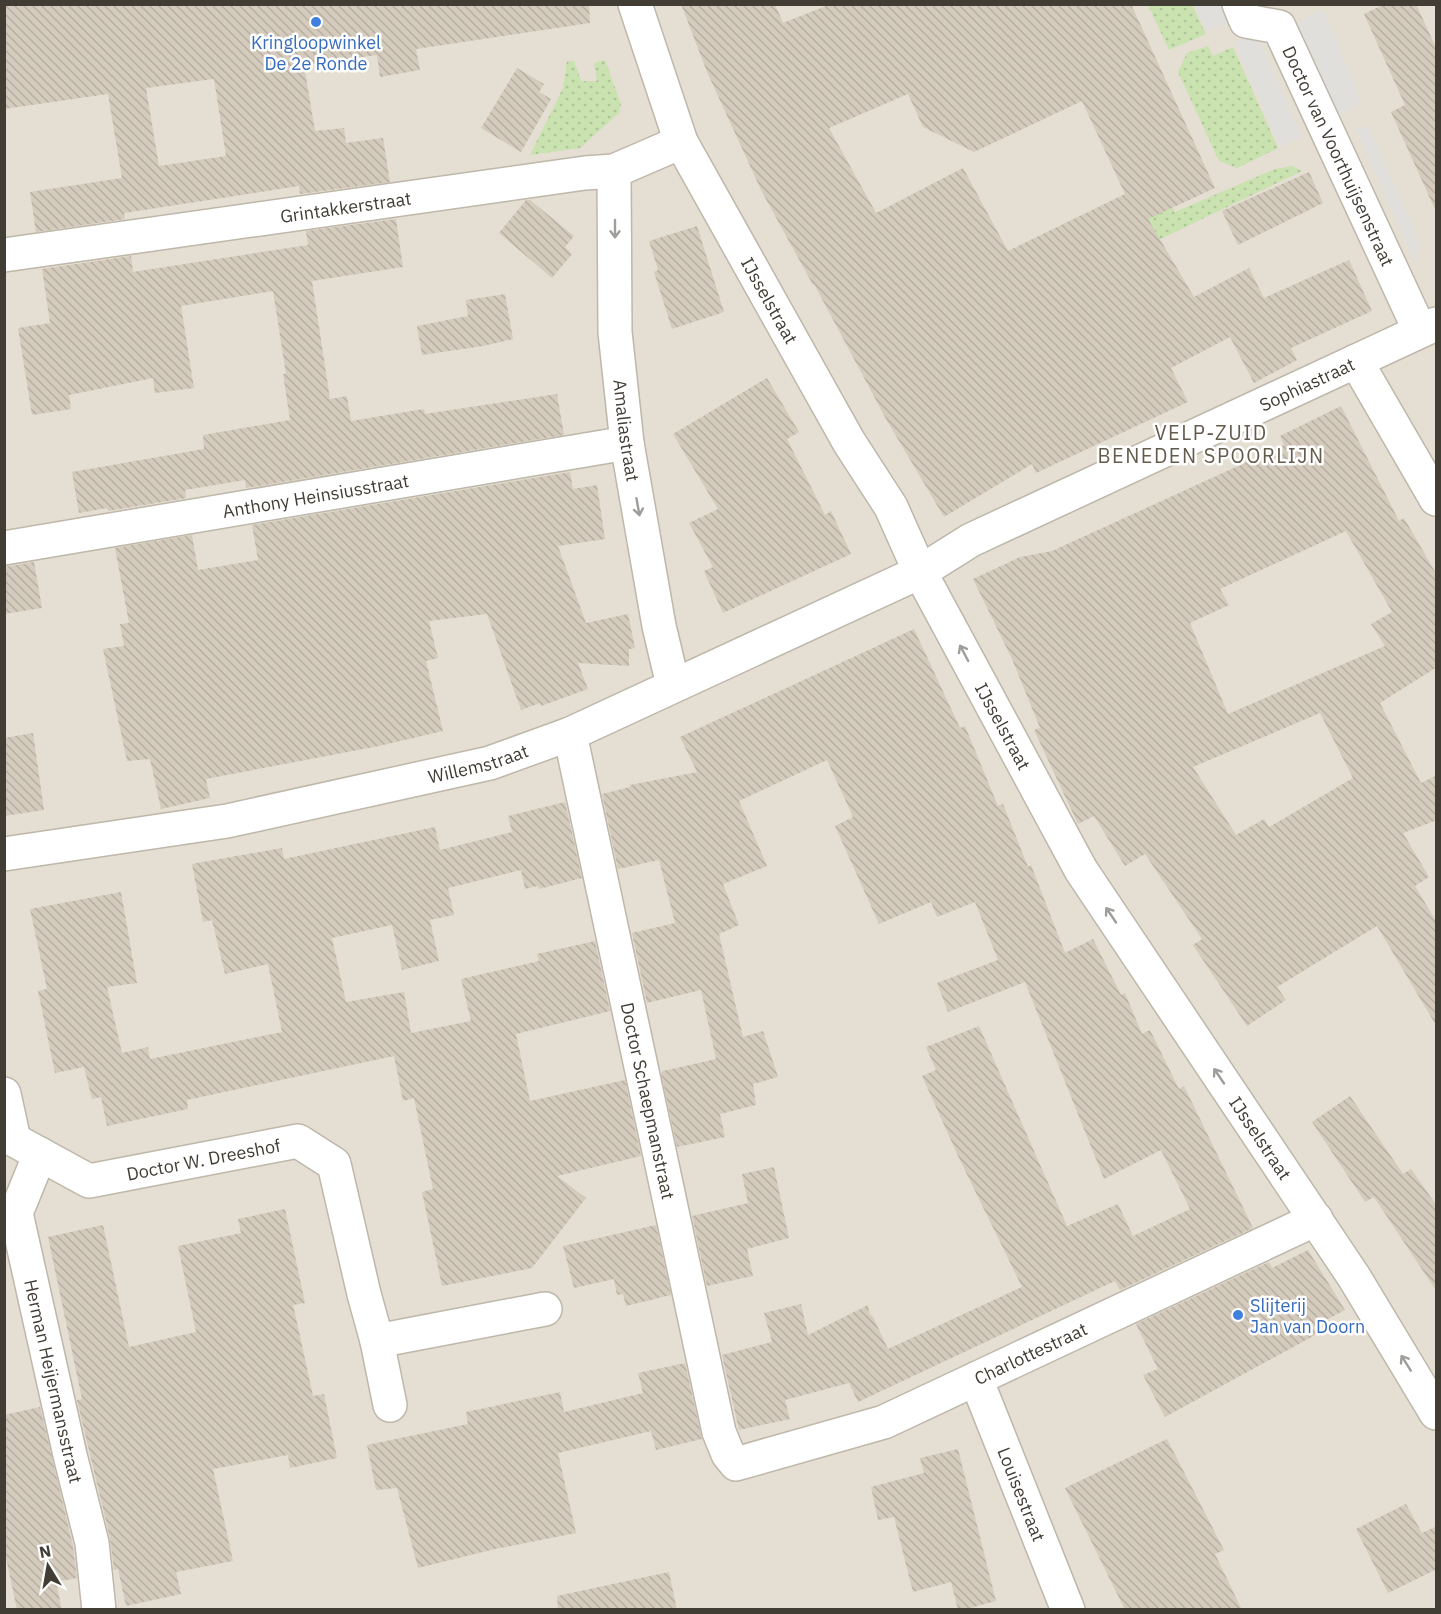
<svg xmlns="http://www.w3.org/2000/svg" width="1441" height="1614" font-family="'IBM Plex Sans',sans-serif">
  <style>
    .residential { fill: #e4dfd2 }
    .green { fill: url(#green-dots) }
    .parking { fill: #e1dfdc }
    .building { fill: url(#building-back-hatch); fill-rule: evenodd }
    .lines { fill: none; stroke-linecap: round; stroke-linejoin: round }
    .street-casing { stroke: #beb7aa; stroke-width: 36 }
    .street { stroke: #fff; stroke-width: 33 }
    .oneway { stroke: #a09e9a }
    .shop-dot { fill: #3f7fe0; stroke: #fff; stroke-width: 2 }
    .labels { text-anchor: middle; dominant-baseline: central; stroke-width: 5; stroke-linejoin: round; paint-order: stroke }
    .shop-label { font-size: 18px; fill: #366cbe; stroke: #fff }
    .street-label { font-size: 18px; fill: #413d34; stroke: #fff }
    .neighbourhood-label { font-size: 20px; letter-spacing: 1.5px; fill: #635b4c; stroke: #fff }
  </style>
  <defs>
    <pattern id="green-dots" width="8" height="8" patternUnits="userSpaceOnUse" patternTransform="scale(1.5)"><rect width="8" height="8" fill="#c9e2af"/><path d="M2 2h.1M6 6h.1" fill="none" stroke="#aec397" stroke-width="1.8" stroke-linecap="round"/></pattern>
    <pattern id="building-back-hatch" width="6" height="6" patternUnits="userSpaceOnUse" patternTransform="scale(1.5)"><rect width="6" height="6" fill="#d4cbbd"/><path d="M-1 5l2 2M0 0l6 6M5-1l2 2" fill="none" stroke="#b7afa3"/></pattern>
  </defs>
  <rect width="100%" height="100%" fill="#f0ede4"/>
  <rect class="residential" x="5" y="5" width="1431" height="1604"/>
  <g class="green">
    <polygon points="1148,5 1192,5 1206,34 1169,50"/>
    <polygon points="1208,46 1213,56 1233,47 1278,148 1237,168 1219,161 1178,72 1187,53"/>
    <polygon points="605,60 621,104 619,113 580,148 530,155 563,88 567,61 574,61 581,81 597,81 594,63"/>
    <polygon points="1292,166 1302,171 1129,254 1117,229 1171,204 1175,212 1275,169"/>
  </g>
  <g class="parking">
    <polygon points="1195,5 1221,5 1229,23 1207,32"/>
    <polygon points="1324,10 1362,103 1338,115 1295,23"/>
    <polygon points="1256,32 1302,137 1280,147 1234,42"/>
    <polygon points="1355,127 1369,127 1421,246 1415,264"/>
  </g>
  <g class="building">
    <path d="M4 4H589L590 23 416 49 420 70 380 77 377 55 304 65 315 131 344 128 346 143 383 138 390 182 300 194 299 186 124 213 125 219 36 232 30 192 122 178 108 94 4 109ZM214 79 226 156 159 166 146 88Z"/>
    <path d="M681 4H775L783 23 831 4H1131L1215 188 1148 219 1194 297 1249 268 1264 298 1349 260 1372 311 1291 348 1297 360 1254 383 1230 337 1171 368 1188 402 1036 473 1032 464 944 517 886 419 814 284 813 285 762 192 707 72ZM908 94 923 127 974 152 1082 101 1125 194 1008 251 963 168 876 213 829 128Z"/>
    <polygon points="1385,4 1416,4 1437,50 1437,214 1391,112 1405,105 1364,14"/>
    <polygon points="517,68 544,84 539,92 551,99 521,152 481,128"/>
    <polygon points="1309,172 1323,203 1238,245 1222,211"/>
    <polygon points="526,200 530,200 574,236 565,247 572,254 552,278 499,233"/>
    <polygon points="396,219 403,267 312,281 330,399 347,396 351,421 424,409 425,414 557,394 564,435 246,488 245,480 185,490 186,498 108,511 107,508 79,513 72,472 204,449 203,435 290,420 283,374 286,374 273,291 181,306 194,388 155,393 153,378 69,395 71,409 32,415 18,328 50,323 42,269 131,256 133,272 308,245 306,231"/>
    <polygon points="697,226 724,312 672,329 654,272 658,270 649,241"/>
    <polygon points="505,294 513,339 483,346 422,355 417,326 468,316 466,300"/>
    <polygon points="767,378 799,432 787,439 825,515 831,511 851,554 723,613 704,571 713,567 689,523 718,509 673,434"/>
    <path d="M1341 406 1399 521 1404 518 1437 575V667L1380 703 1421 783 1437 775V820L1403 833 1429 877 1415 886 1437 923V1027L1377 926 1277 987 1286 1000 1247 1026 1193 945 1202 939 1145 854 1125 866 1094 816 1078 824 1034 730 1040 728 1012 659 973 579 1020 557 1052 551 1284 445 1280 436ZM1346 531 1392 612 1371 624 1385 646 1228 714 1190 623 1229 605 1220 589ZM1320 713 1353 778 1269 827 1264 819 1236 835 1193 767Z"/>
    <polygon points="570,472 573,489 597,485 605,539 558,546 586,623 628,614 635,648 629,649 629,666 578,663 588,689 541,706 540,703 521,710 487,614 429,621 438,658 426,661 443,731 379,746 206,779 210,798 161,809 150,759 127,761 103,649 124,646 120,624 129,623 115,548 192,535 198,570 258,560 252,525"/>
    <polygon points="34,562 42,608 4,614 4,567"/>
    <polygon points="914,629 960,728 965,726 998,806 1003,804 1028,867 1031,865 1065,953 1093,939 1121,995 1125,993 1142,1034 1150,1030 1179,1089 1184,1086 1253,1228 1120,1290 1115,1281 858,1402 849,1383 785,1400 790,1419 739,1430 722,1355 772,1342 764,1313 801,1304 808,1335 868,1305 870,1316 872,1315 888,1349 1022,1287 958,1156 922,1076 936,1070 926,1047 979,1026 1067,1226 1118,1204 1133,1236 1190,1209 1161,1150 1104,1179 1025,982 948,1012 937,983 998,960 975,902 937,917 931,902 879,924 835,826 853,817 827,760 739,801 767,866 723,884 739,925 719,934 743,1037 763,1031 778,1077 753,1084 756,1105 720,1114 725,1137 677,1147 661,1073 663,1071 716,1059 701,990 647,1003 632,933 675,923 659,860 618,869 602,794 630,787 630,785 697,772 680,737"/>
    <polygon points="33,733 44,810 4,816 4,738"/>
    <polygon points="565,802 582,878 539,889 538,886 525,889 521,870 448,888 454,915 430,920 439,961 402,970 392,925 332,938 346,1002 404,992 411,1033 471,1021 461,979 539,961 537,954 595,941 610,1011 516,1034 530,1101 625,1080 641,1156 557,1176 586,1198 532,1268 442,1286 422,1192 433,1189 414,1098 403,1101 394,1056 187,1100 188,1109 107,1126 101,1097 92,1099 84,1067 55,1073 38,991 47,989 30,909 121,892 137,983 107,987 122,1053 148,1047 150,1059 282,1032 268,964 225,974 212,920 203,922 192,864 282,848 284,859 435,827 440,850 512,832 508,816"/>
    <polygon points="1350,1096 1403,1174 1411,1169 1437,1206 1437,1292 1374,1197 1365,1202 1312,1122"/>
    <polygon points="774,1167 789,1238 747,1249 753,1276 707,1286 692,1216 748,1203 742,1174"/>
    <polygon points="285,1209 305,1303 293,1305 300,1336 313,1396 324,1394 337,1458 290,1468 288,1455 213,1469 233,1561 176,1572 181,1594 126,1606 118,1569 114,1570 110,1538 77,1400 82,1399 48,1237 103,1225 129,1347 196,1332 178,1246 241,1233 238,1219"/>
    <polygon points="656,1225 671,1295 626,1306 623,1294 617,1295 614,1279 574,1288 563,1246"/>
    <polygon points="1308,1250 1345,1310 1313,1327 1317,1334 1165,1417 1143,1375 1158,1369 1136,1324 1269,1262 1272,1268"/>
    <polygon points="685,1363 702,1439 656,1450 651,1431 558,1453 576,1533 495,1549 418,1568 397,1488 376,1490 367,1445 468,1424 466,1412 560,1392 564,1412 643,1393 638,1373"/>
    <polygon points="40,1407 73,1546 77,1578 56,1582 62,1610 17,1610 4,1548 4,1415"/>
    <polygon points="1167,1439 1224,1550 1215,1554 1242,1610 1125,1610 1065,1488"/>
    <polygon points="958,1449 996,1601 963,1610 958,1610 951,1582 913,1592 894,1517 878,1520 871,1487 924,1473 920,1458"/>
    <polygon points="1406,1504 1422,1533 1437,1526 1437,1569 1388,1593 1356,1529"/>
    <polygon points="669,1572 677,1610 558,1610 557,1596"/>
  </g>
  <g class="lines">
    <defs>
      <g id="street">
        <path id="s1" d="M635 4 681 142 849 442 891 507 920 572 1081 870 1354 1277 1436 1413"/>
        <path id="s2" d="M1239 4 1246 21 1279 27 1420 331"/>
        <path id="s3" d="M614 171 615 332 627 443 659 626 673 685"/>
        <path id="s4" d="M4 255 585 173 614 171 681 142"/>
        <polyline points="1356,361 1436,499"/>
        <path id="s5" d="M4 548 627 443"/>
        <path id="s6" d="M570 734 719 1432 728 1454 736 1464 884 1422 1316 1219"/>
        <path id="s7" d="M4 854 227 821 490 763 570 734 920 572 971 540 1436 324"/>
        <path id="s8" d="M4 1094 14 1140 89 1181 298 1141 334 1164 364 1294 377 1341 545 1309"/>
        <path id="s9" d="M40 1154 16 1213 70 1455 92 1543 99 1610"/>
        <polyline points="377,1341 390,1405"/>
        <path id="s10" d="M976 1379 1068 1610"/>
      </g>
    </defs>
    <use href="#street" class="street-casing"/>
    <use href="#street" class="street"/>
  </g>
  <defs><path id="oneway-shaft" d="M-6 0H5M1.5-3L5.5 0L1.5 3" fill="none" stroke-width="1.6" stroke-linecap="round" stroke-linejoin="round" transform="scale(1.5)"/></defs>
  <g class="oneway">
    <use href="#oneway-shaft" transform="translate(615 229) rotate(90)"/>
    <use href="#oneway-shaft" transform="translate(638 507) rotate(80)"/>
    <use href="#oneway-shaft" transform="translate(964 653) rotate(-118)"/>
    <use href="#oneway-shaft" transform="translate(1111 915) rotate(-124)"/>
    <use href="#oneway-shaft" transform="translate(1219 1076) rotate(-124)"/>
    <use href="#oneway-shaft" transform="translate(1406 1363) rotate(-122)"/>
  </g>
  <g class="shop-dot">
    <circle cx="316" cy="22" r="6"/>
    <circle cx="1238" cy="1315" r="6"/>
  </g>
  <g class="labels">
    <g class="shop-label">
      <text x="316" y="42">Kringloopwinkel<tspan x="316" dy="21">De 2e Ronde</tspan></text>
      <text x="1250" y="1305" text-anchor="start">Slijterij<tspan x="1250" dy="21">Jan van Doorn</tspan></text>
    </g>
    <g class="street-label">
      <text stroke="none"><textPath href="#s2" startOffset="194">Doctor van Voorthuijsenstraat</textPath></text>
      <text stroke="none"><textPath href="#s4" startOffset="345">Grintakkerstraat</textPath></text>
      <text stroke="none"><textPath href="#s1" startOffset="327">IJsselstraat</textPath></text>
      <text stroke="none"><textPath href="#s7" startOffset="1396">Sophiastraat</textPath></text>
      <text stroke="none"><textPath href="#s3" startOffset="260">Amaliastraat</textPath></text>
      <text stroke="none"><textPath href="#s5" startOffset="316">Anthony Heinsiusstraat</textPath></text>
      <text stroke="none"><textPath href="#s1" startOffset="813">IJsselstraat</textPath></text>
      <text stroke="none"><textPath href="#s7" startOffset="483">Willemstraat</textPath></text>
      <text stroke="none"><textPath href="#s6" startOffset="375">Doctor Schaepmanstraat</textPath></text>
      <text stroke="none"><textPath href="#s1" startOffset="1299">IJsselstraat</textPath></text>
      <text stroke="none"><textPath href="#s8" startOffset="249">Doctor W. Dreeshof</textPath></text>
      <text stroke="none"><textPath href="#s6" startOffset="1066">Charlottestraat</textPath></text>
      <text stroke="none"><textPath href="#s9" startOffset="236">Herman Heijermansstraat</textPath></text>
      <text stroke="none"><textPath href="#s10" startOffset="124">Louisestraat</textPath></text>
    </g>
    <g class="neighbourhood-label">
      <text x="1211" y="432">VELP-ZUID<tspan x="1211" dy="23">BENEDEN SPOORLIJN</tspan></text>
    </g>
  </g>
  <rect width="1441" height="1614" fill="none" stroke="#413d34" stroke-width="12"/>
  <g transform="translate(48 1566) rotate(349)" stroke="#ffffff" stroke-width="4.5" paint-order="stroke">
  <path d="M0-4.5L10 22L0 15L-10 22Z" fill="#413d34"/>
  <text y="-9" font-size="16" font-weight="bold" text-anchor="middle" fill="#413d34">N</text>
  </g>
</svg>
